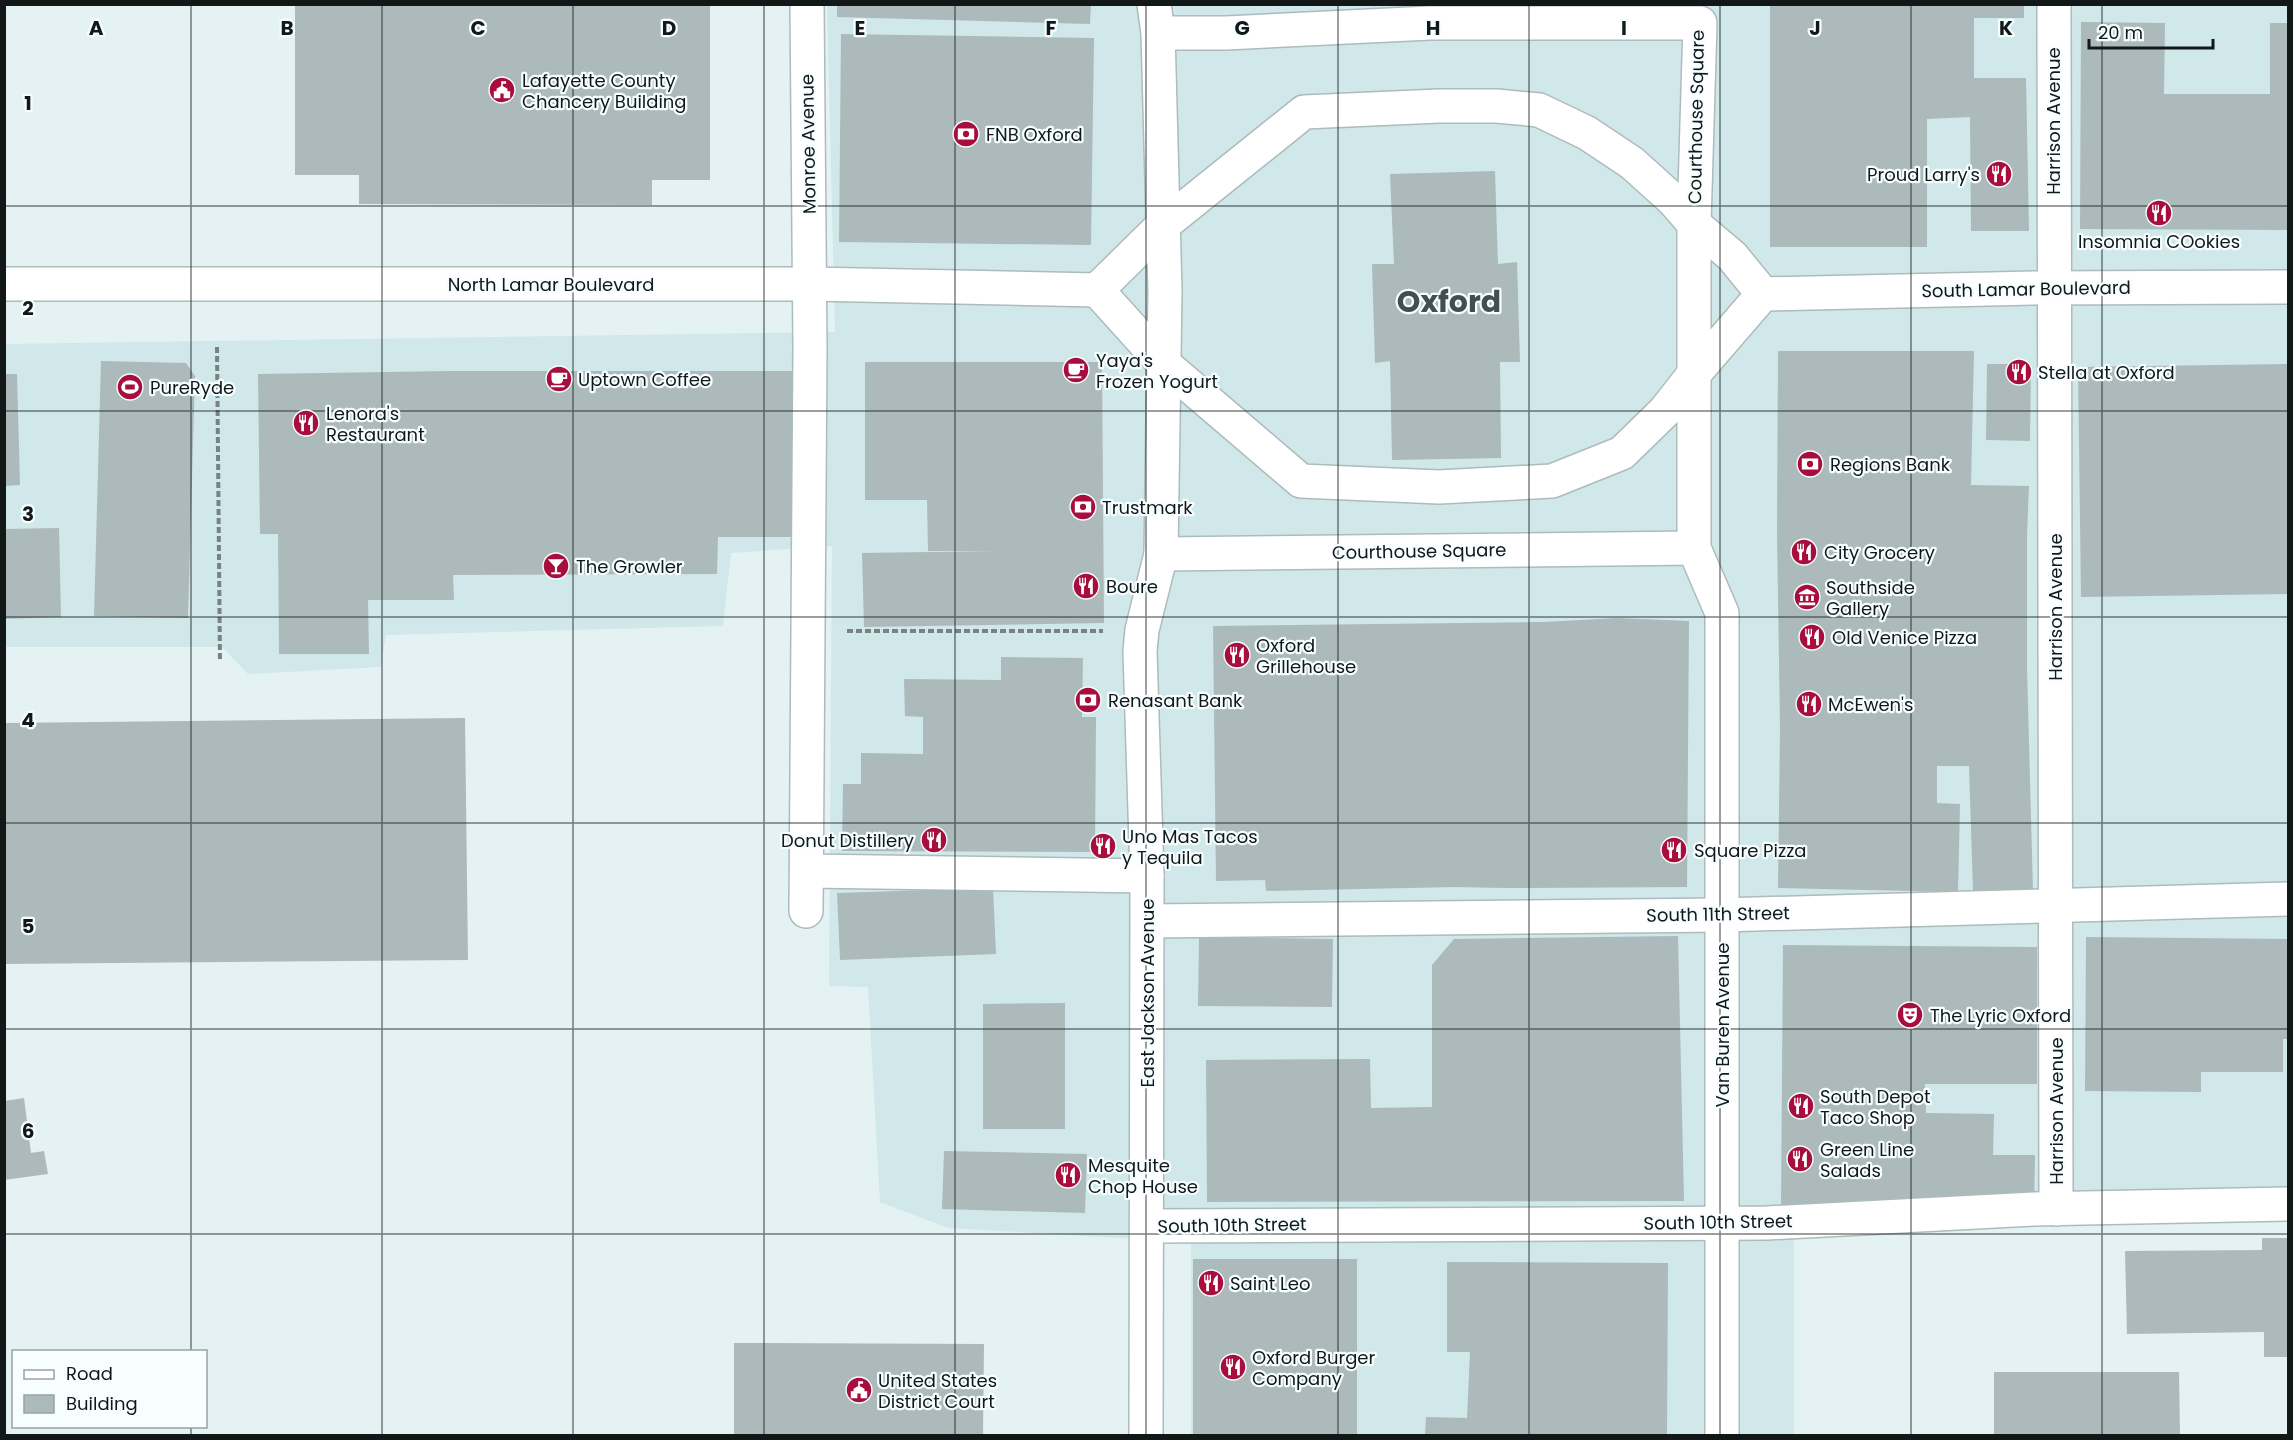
<svg xmlns="http://www.w3.org/2000/svg" width="2293" height="1440" font-family="Poppins,sans-serif">
  <style>
    .built { fill: #d0e8ea }
    .building { fill: #acbabb }
    .lines { fill: none; stroke-linecap: round; stroke-linejoin: round }
    .minor-casing { stroke: #adbbbc; stroke-width: 36 }
    .path { stroke: #788283; stroke-width: 4; stroke-dasharray: 6 3; stroke-linecap: butt }
    .minor { stroke: #fff; stroke-width: 33 }
    .grid { fill: none; stroke: #121718; stroke-width: 1.5; stroke-opacity: 0.55 }
    .labels { text-anchor: middle; dominant-baseline: central; stroke-width: 4.5; stroke-linejoin: round; paint-order: stroke }
    .poi-label { font-size: 18px; fill: #121718; stroke: #f6feff; text-anchor: start }
    .street-label { font-size: 18px; fill: #121718; stroke: #f6feff }
    .town-label { font-size: 30px; font-weight: bold; fill: #434e50; stroke: #f6feff }
    .grid-label { font-size: 20px; text-anchor: middle; font-weight: bold; fill: #121718; stroke: #f6feff; stroke-width: 4.5; stroke-linejoin: round; paint-order: stroke }
  </style>
  <rect width="100%" height="100%" fill="#e4f2f4"/>
  <polygon class="built" points="827,5 2288,5 2288,1221 1794,1231 1794,1435 1191,1435 1191,1242 948,1228 880,1202 868,987 829,986 832,546 731,553 723,626 386,635 381,667 248,674 222,647 5,647 4,344 835,332"/>
  <g class="building">
    <polygon points="295,4 710,4 710,180 652,180 652,205 359,204 359,175 295,175"/>
    <polygon points="837,4 1091,4 1090,24 837,17"/>
    <polygon points="1770,4 2024,4 2024,18 1974,18 1974,78 2026,78 2029,231 1971,231 1970,117 1927,119 1927,247 1770,247"/>
    <polygon points="2081,22 2165,23 2164,94 2270,94 2270,23 2288,23 2288,230 2080,229"/>
    <polygon points="841,34 1094,38 1091,245 839,242"/>
    <polygon points="1495,171 1498,264 1517,262 1520,362 1500,362 1501,458 1392,460 1390,361 1375,363 1372,264 1394,264 1390,174"/>
    <polygon points="1778,351 1974,351 1971,485 2029,486 2027,535 2027,669 2033,890 1973,892 1969,766 1937,766 1937,803 1960,804 1958,892 1778,888 1780,728 1777,532"/>
    <polygon points="101,361 186,363 195,376 188,618 94,616"/>
    <polygon points="865,362 1102,362 1104,623 864,627 862,553 998,551 928,551 927,500 865,500"/>
    <polygon points="1987,364 2031,364 2030,441 1986,440"/>
    <polygon points="2288,364 2288,594 2081,597 2078,367"/>
    <polygon points="451,371 802,371 802,537 718,537 717,574 453,575 454,600 368,600 369,654 279,654 278,534 260,534 258,374"/>
    <polygon points="4,374 17,374 20,485 4,486"/>
    <polygon points="59,528 61,617 4,619 4,529"/>
    <polygon points="1617,618 1689,621 1687,887 1506,888 1454,887 1266,891 1265,880 1216,881 1213,626 1544,622"/>
    <polygon points="1001,657 1083,658 1082,717 1096,717 1095,852 842,851 843,784 861,784 861,753 923,754 923,717 905,716 904,679 1001,680"/>
    <polygon points="465,718 468,960 4,964 4,723"/>
    <polygon points="993,888 996,954 840,960 837,893"/>
    <polygon points="1678,936 1684,1201 1207,1202 1206,1060 1370,1059 1371,1108 1432,1107 1432,965 1454,939"/>
    <polygon points="1199,937 1333,939 1332,1007 1198,1006"/>
    <polygon points="2086,937 2288,939 2288,1039 2283,1039 2283,1072 2201,1072 2201,1092 2085,1091"/>
    <polygon points="1783,945 2037,947 2037,1084 1925,1084 1926,1113 1994,1114 1993,1155 2035,1155 2034,1209 1781,1206"/>
    <polygon points="1065,1003 1065,1129 983,1129 983,1004"/>
    <polygon points="24,1098 31,1153 44,1151 48,1174 4,1180 4,1101"/>
    <polygon points="944,1151 1087,1154 1085,1213 942,1209"/>
    <polygon points="2262,1238 2288,1238 2288,1357 2264,1357 2264,1332 2127,1334 2125,1251 2262,1250"/>
    <rect x="1193" y="1259" width="164" height="177"/>
    <polygon points="1447,1262 1668,1263 1667,1436 1425,1436 1426,1417 1467,1418 1470,1352 1447,1352"/>
    <polygon points="734,1343 984,1344 983,1436 734,1436"/>
    <polygon points="1994,1372 2179,1372 2180,1436 1994,1436"/>
  </g>
  <g class="lines">
    <defs>
      <g id="minor">
        <polyline points="2054,4 2056,1209"/>
        <polyline points="1158,33 1226,33 1430,23 1700,23 1694,224 1694,548 1722,613 1722,1436"/>
        <polyline points="4,284 810,284 1097,290"/>
        <polyline points="1097,290 1163,363 1301,481 1439,487 1552,481 1622,453 1665,411 1694,374 1763,294"/>
        <polyline points="1097,290 1162,226 1304,112 1439,106 1496,106 1539,110 1587,133 1632,163 1673,200 1694,224 1732,256 1763,294"/>
        <polyline points="1763,294 2036,288 2288,287"/>
        <polyline points="1161,554 1694,548"/>
        <polyline points="807,871 1147,876"/>
        <polyline points="806,911 810,348 807,4"/>
        <polyline points="1148,921 1722,915 2288,899"/>
        <polyline points="1147,1226 1767,1223 2034,1209 2288,1204"/>
        <polyline points="1146,1436 1147,876 1140,651 1142,630 1161,554 1165,291 1158,33 1154,4"/>
      </g>
    </defs>
    <use href="#minor" class="minor-casing"/>
    <g class="path">
      <polyline points="217,347 220,662"/>
      <polyline points="847,631 1103,631"/>
    </g>
    <use href="#minor" class="minor"/>
  </g>
  <path class="grid" d="M191 4V1352M382 4V1436M573 4V1436M764 4V1436M955 4V1436M1146 4V1436M1338 4V1436M1529 4V1436M1720 4V1436M1911 4V1436M2102 4V1436M4 206H2288M4 411H2288M4 617H2288M4 823H2288M4 1029H2288M4 1234H2288M191 1426V1436"/>
  <defs>
    <symbol id="civic-disc" viewBox="-11 -11 22 22"><circle r="9.5" fill="#a70e3e" stroke="#f6feff"/><path d="M-.6-6.5H3V-4.5H.6V-3L4-1V1h2V6H-6V1h2V-1L-.6-3ZM-1.2 2.5V6h2.4V2.5Z" fill="#fff"/></symbol>
    <symbol id="bank-disc" viewBox="-11 -11 22 22"><circle r="9.5" fill="#a70e3e" stroke="#f6feff"/><path d="M-6-4H6V4H-6ZM0-2.3a2.3 2.3 0 1 0 0 4.6a2.3 2.3 0 1 0 0-4.6Z" fill="#fff"/></symbol>
    <symbol id="restaurant-disc" viewBox="-11 -11 22 22"><circle r="9.5" fill="#a70e3e" stroke="#f6feff"/><path d="M-5-6h1v4h1v-4h1v4h1v-4h1v5L-1.5 .5V6h-2V.5L-5-1ZM5-6V6H3V1.5H1.5Q1.5-4 5-6Z" fill="#fff"/></symbol>
    <symbol id="cafe-disc" viewBox="-11 -11 22 22"><circle r="9.5" fill="#a70e3e" stroke="#f6feff"/><path d="M-5.5-4.5H6V0H3Q3 3.5 0 3.5H-2.5Q-5.5 3.5-5.5 0ZM3-3.2v2h1.7v-2ZM-6 4.5H4V6H-6Z" fill="#fff"/></symbol>
    <symbol id="stadium-disc" viewBox="-11 -11 22 22"><circle r="9.5" fill="#a70e3e" stroke="#f6feff"/><path d="M0-5a6.5 5 0 1 0 0 10a6.5 5 0 1 0 0-10ZM-3.5-1.8h7v3.6h-7Z" fill="#fff"/></symbol>
    <symbol id="bar-disc" viewBox="-11 -11 22 22"><circle r="9.5" fill="#a70e3e" stroke="#f6feff"/><path d="M-6-5H6L.8 .8V4.5H3.5V6h-7V4.5H-.8V.8Z" fill="#fff"/></symbol>
    <symbol id="museum-disc" viewBox="-11 -11 22 22"><circle r="9.5" fill="#a70e3e" stroke="#f6feff"/><path d="M0-6L6-3V-2H-6V-3ZM-5-1h2V3h-2ZM-1-1h2V3h-2ZM3-1h2V3H3ZM-6 4H6V6H-6Z" fill="#fff"/></symbol>
    <symbol id="theatre-disc" viewBox="-11 -11 22 22"><circle r="9.5" fill="#a70e3e" stroke="#f6feff"/><path d="M-5-5.5Q0-4 5-5.5V0Q5 5 0 6Q-5 5-5 0ZM-3.3-2.5H-1v1.5H-3.3ZM1-2.5H3.3v1.5H1ZM-2.8 1Q0 5.5 2.8 1Z" fill="#fff"/></symbol>
  </defs>
  <g fill-rule="evenodd">
    <use href="#civic-disc" x="487" y="75" width="30" height="30"/>
    <use href="#bank-disc" x="951" y="119" width="30" height="30"/>
    <use href="#restaurant-disc" x="1984" y="159" width="30" height="30"/>
    <use href="#restaurant-disc" x="2144" y="198" width="30" height="30"/>
    <use href="#cafe-disc" x="1061" y="355" width="30" height="30"/>
    <use href="#restaurant-disc" x="2004" y="357" width="30" height="30"/>
    <use href="#cafe-disc" x="544" y="364" width="30" height="30"/>
    <use href="#stadium-disc" x="115" y="372" width="30" height="30"/>
    <use href="#restaurant-disc" x="291" y="408" width="30" height="30"/>
    <use href="#bank-disc" x="1795" y="449" width="30" height="30"/>
    <use href="#bank-disc" x="1068" y="492" width="30" height="30"/>
    <use href="#restaurant-disc" x="1789" y="537" width="30" height="30"/>
    <use href="#bar-disc" x="541" y="551" width="30" height="30"/>
    <use href="#restaurant-disc" x="1071" y="571" width="30" height="30"/>
    <use href="#museum-disc" x="1792" y="582" width="30" height="30"/>
    <use href="#restaurant-disc" x="1797" y="622" width="30" height="30"/>
    <use href="#restaurant-disc" x="1222" y="640" width="30" height="30"/>
    <use href="#bank-disc" x="1073" y="685" width="30" height="30"/>
    <use href="#restaurant-disc" x="1794" y="689" width="30" height="30"/>
    <use href="#restaurant-disc" x="919" y="825" width="30" height="30"/>
    <use href="#restaurant-disc" x="1088" y="831" width="30" height="30"/>
    <use href="#restaurant-disc" x="1659" y="835" width="30" height="30"/>
    <use href="#theatre-disc" x="1895" y="1000" width="30" height="30"/>
    <use href="#restaurant-disc" x="1786" y="1091" width="30" height="30"/>
    <use href="#restaurant-disc" x="1785" y="1144" width="30" height="30"/>
    <use href="#restaurant-disc" x="1053" y="1160" width="30" height="30"/>
    <use href="#restaurant-disc" x="1196" y="1268" width="30" height="30"/>
    <use href="#restaurant-disc" x="1218" y="1352" width="30" height="30"/>
    <use href="#civic-disc" x="844" y="1375" width="30" height="30"/>
  </g>
  <g class="labels">
    <g class="poi-label">
      <text x="522" y="80">Lafayette County<tspan x="522" dy="21">Chancery Building</tspan></text>
      <text x="986" y="134">FNB Oxford</text>
      <text x="1980" y="174" text-anchor="end">Proud Larry's</text>
      <text x="2159" y="241" text-anchor="middle">Insomnia COokies</text>
      <text x="1096" y="360">Yaya's<tspan x="1096" dy="21">Frozen Yogurt</tspan></text>
      <text x="2038" y="372">Stella at Oxford</text>
      <text x="578" y="379">Uptown Coffee</text>
      <text x="150" y="387">PureRyde</text>
      <text x="326" y="413">Lenora's<tspan x="326" dy="21">Restaurant</tspan></text>
      <text x="1830" y="464">Regions Bank</text>
      <text x="1102" y="507">Trustmark</text>
      <text x="1824" y="552">City Grocery</text>
      <text x="576" y="566">The Growler</text>
      <text x="1106" y="586">Boure</text>
      <text x="1826" y="587">Southside<tspan x="1826" dy="21">Gallery</tspan></text>
      <text x="1832" y="637">Old Venice Pizza</text>
      <text x="1256" y="645">Oxford<tspan x="1256" dy="21">Grillehouse</tspan></text>
      <text x="1108" y="700">Renasant Bank</text>
      <text x="1828" y="704">McEwen's</text>
      <text x="1122" y="836">Uno Mas Tacos<tspan x="1122" dy="21">y Tequila</tspan></text>
      <text x="914" y="840" text-anchor="end">Donut Distillery</text>
      <text x="1694" y="850">Square Pizza</text>
      <text x="1930" y="1015">The Lyric Oxford</text>
      <text x="1820" y="1096">South Depot<tspan x="1820" dy="21">Taco Shop</tspan></text>
      <text x="1820" y="1149">Green Line<tspan x="1820" dy="21">Salads</tspan></text>
      <text x="1088" y="1165">Mesquite<tspan x="1088" dy="21">Chop House</tspan></text>
      <text x="1230" y="1283">Saint Leo</text>
      <text x="1252" y="1357">Oxford Burger<tspan x="1252" dy="21">Company</tspan></text>
      <text x="878" y="1380">United States<tspan x="878" dy="21">District Court</tspan></text>
    </g>
    <g class="street-label">
      <text transform="translate(1696 117) rotate(-89)">Courthouse Square</text>
      <text transform="translate(2053 121) rotate(-90)">Harrison Avenue</text>
      <text transform="translate(808 144) rotate(-91)">Monroe Avenue</text>
      <text x="551" y="284">North Lamar Boulevard</text>
      <text transform="translate(2026 289) rotate(-1)">South Lamar Boulevard</text>
      <text transform="translate(1419 551) rotate(-1)">Courthouse Square</text>
      <text transform="translate(2055 607) rotate(-90)">Harrison Avenue</text>
      <text transform="translate(1718 914) rotate(-1)">South 11th Street</text>
      <text transform="translate(1147 993) rotate(-90)">East Jackson Avenue</text>
      <text transform="translate(1722 1025) rotate(-90)">Van Buren Avenue</text>
      <text transform="translate(2056 1111) rotate(-90)">Harrison Avenue</text>
      <text transform="translate(1718 1222) rotate(-1)">South 10th Street</text>
      <text transform="translate(1232 1225) rotate(-1)">South 10th Street</text>
    </g>
    <g class="town-label">
      <text x="1449" y="301">Oxford</text>
    </g>
  </g>
  <g class="grid-label">
    <text x="96" y="35">A</text>
    <text x="287" y="35">B</text>
    <text x="478" y="35">C</text>
    <text x="669" y="35">D</text>
    <text x="860" y="35">E</text>
    <text x="1051" y="35">F</text>
    <text x="1242" y="35">G</text>
    <text x="1433" y="35">H</text>
    <text x="1624" y="35">I</text>
    <text x="1815" y="35">J</text>
    <text x="2006" y="35">K</text>
    <text x="28" y="110">1</text>
    <text x="28" y="315">2</text>
    <text x="28" y="521">3</text>
    <text x="28" y="727">4</text>
    <text x="28" y="933">5</text>
    <text x="28" y="1138">6</text>
  </g>
  <rect width="2293" height="1440" fill="none" stroke="#121718" stroke-width="12"/>
  <rect x="12" y="1350" width="195" height="78" fill="#f6feff" stroke="#9ba2a3" stroke-width="1.5"/>
  <rect x="24" y="1370" width="30" height="9" fill="#ffffff" stroke="#9ba2a3" stroke-width="1.5"/>
  <text x="66" y="1380" font-size="18" fill="#121718">Road</text>
  <rect x="24" y="1395" width="30" height="18" fill="#acbabb" stroke="#9ba2a3" stroke-width="1.5"/>
  <text x="66" y="1410" font-size="18" fill="#121718">Building</text>
  <path d="M2089 39v9h124v-9" fill="none" stroke="#121718" stroke-width="3"/>
  <text x="2098" y="39" font-size="18" fill="#121718" stroke="#f6feff" stroke-width="4.5" paint-order="stroke">20 m</text>
</svg>
